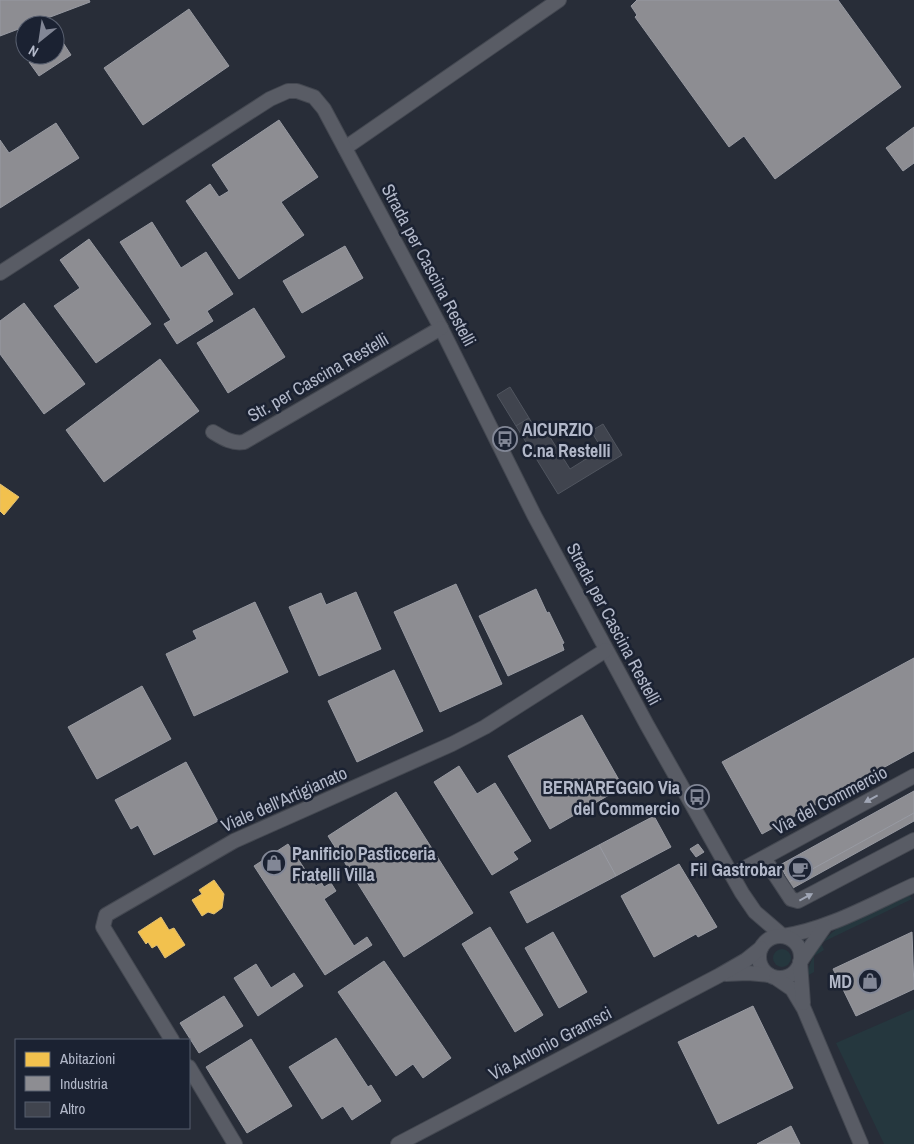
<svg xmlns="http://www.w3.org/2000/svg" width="914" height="1144" font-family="'Archivo Narrow',sans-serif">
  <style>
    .green { fill: #25373e }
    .homes { fill: #f2c14e; stroke: #dfbe73 }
    .industry { fill: #8d8d92; stroke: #989aa2 }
    .building { fill: #40444e; stroke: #50555f }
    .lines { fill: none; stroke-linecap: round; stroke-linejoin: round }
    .minor-casing { stroke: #444851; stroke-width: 16 }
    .minor { stroke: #595c65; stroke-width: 14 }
    .oneway { fill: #a0a6b5 }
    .labels { text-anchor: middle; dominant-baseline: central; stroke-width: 5; stroke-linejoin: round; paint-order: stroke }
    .street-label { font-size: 18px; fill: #b2b8c9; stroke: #1b2232 }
    .poi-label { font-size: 18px; font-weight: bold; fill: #b2b8c9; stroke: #1b2232; text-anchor: end }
  </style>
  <rect width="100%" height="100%" fill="#282d38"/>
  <g class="green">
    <path d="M909 895 912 899 821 943 824 950 814 956V972L807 976C818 924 865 914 909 895Z"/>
    <circle cx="782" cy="958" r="9"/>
    <polygon points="914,1009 914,1144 884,1144 836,1043"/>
  </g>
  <g class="homes">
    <polygon points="0,484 19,497 4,515 0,511"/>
    <polygon points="214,880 224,894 222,908 214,914 208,912 202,916 192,900 202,894 199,890"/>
    <polygon points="161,917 169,930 174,928 185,945 165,958 157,945 152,948 148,942 146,944 138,932"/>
  </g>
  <g class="industry">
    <polygon points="0,0 89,0 90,2 0,36"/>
    <polygon points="637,0 838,0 901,87 775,179 744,136 729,147 635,17 637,15 631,6"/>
    <polygon points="189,9 229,66 143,125 104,68"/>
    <polygon points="62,41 71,55 39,76 29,62 40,55 55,55 55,45"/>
    <polygon points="279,120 318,177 281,202 304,235 239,279 186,201 210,184 219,197 229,191 212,165"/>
    <polygon points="56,123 79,158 0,208 0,140 9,153"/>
    <polygon points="914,127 914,163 903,171 886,148"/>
    <polygon points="152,222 181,268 206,252 233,294 207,311 213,321 177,344 164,324 171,320 120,242"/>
    <polygon points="89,239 151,324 96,363 54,306 80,288 60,260"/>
    <polygon points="345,246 363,278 302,313 283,281"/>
    <polygon points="24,303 85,384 44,414 0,354 0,321"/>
    <polygon points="254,308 285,357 228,393 197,343"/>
    <polygon points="160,359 199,411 104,482 66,430"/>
    <polygon points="456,584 502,684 440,712 394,612"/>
    <polygon points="536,589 547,613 549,612 564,643 562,644 564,650 508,676 479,616"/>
    <polygon points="356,592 381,649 319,676 289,607 321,593 326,605"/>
    <polygon points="255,602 288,672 194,716 166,654 197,639 193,631"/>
    <polygon points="914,658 914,751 762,834 722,762"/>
    <polygon points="394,670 423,731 357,762 328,701"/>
    <polygon points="142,686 171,739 97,779 68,727"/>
    <polygon points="582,715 623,787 550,829 508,756"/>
    <polygon points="186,762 218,821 154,855 138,825 131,829 115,800"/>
    <polygon points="459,766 477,794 495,783 531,841 513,852 518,859 492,875 434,782"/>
    <polygon points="914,791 914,813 789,882 780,865"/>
    <polygon points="396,792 473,913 404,957 328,836"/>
    <polygon points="914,813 914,821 793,888 789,882"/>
    <polygon points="654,816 671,847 616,876 599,845"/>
    <polygon points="288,844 316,886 321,882 324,887 331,883 336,891 324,899 354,946 367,937 372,945 325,975 254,866"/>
    <polygon points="698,844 704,852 696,857 690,849"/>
    <polygon points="599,845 616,876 527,923 510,892"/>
    <polygon points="679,864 717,927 698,937 696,934 654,957 621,896"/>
    <polygon points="490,927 543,1015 515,1032 462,944"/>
    <polygon points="553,932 587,992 559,1008 525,948"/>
    <polygon points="912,932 914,989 856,1016 833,969"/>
    <polygon points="384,961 451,1058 423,1078 413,1064 396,1076 338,992"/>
    <polygon points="256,964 271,988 294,973 303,986 258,1016 234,978"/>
    <polygon points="224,996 243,1026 199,1053 180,1023"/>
    <polygon points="753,1006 793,1088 718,1124 678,1042"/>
    <polygon points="336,1038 368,1087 371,1085 381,1101 352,1120 343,1106 322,1119 289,1067"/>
    <polygon points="251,1039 292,1106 247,1133 206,1067"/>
    <polygon points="791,1126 800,1144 757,1144"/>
  </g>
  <g class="building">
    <polygon points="510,387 529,418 516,426 497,395"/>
    <polygon points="529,418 541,438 548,434 570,469 602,449 591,431 603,424 622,455 558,494 516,426"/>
  </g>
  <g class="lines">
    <defs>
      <g id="minor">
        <polyline points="345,148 559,0"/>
        <polyline points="0,273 270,99 288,91 297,91 314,97 324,109 441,328 534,515 647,725 742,893 755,912 783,936"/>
        <path d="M213 432C223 438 232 444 244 442L441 328"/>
        <polyline points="764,858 791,899 798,901 914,840"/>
        <polyline points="732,875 914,776"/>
        <path d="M783 936C829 929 872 904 914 885"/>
        <circle cx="780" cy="957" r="21"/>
        <polyline points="726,974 748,973 769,975"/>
        <polyline points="776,978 792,989 804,1009 861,1144"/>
        <polyline points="803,1003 800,962 825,926"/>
        <polyline points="172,1040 103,927 106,915 234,841 452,744 485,727 606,650"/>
        <polyline points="189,1067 235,1144"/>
        <polyline points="398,1144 720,975 746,960 761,948"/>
      </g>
    </defs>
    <use href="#minor" class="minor-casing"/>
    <use href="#minor" class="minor"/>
  </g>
  <defs><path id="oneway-solid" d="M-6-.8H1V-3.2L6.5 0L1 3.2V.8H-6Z" transform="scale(1.25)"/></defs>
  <g class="oneway">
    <use href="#oneway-solid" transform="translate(871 799) rotate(152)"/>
    <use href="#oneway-solid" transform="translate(806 897) rotate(-28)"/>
  </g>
  <defs>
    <symbol id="bus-ring" viewBox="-11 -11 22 22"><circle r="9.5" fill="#1b2232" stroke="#828796" stroke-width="1.5"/><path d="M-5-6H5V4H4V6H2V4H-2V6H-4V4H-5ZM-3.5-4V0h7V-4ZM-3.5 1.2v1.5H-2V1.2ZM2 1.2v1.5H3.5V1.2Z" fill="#828796"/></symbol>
    <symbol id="shop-ring" viewBox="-11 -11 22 22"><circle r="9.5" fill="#1b2232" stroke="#828796" stroke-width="1.5"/><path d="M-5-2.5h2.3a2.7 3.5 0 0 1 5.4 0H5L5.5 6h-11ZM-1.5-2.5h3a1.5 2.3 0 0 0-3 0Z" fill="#828796"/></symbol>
    <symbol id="cafe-ring" viewBox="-11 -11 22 22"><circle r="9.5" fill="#1b2232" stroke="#828796" stroke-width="1.5"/><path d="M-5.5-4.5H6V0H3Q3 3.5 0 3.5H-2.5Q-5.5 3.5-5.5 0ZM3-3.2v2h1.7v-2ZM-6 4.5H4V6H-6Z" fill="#828796"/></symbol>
  </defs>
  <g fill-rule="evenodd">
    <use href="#bus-ring" x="491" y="425" width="28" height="28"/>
    <use href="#bus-ring" x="683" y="783" width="28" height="28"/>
    <use href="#shop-ring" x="260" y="849" width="28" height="28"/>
    <use href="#cafe-ring" x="786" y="855" width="28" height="28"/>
    <use href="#shop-ring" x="856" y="967" width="28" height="28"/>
  </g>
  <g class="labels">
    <g class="street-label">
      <text transform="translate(429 265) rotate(62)">Strada per Cascina Restelli</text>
      <text transform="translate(318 377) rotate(-30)">Str. per Cascina Restelli</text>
      <text transform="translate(614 624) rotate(62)">Strada per Cascina Restelli</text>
      <text transform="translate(284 799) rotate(-24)">Viale dell'Artigianato</text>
      <text transform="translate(830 800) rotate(-28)">Via del Commercio</text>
      <text transform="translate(550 1043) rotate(-28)">Via Antonio Gramsci</text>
    </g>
    <g class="poi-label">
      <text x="522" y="429" text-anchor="start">AICURZIO<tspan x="522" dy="21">C.na Restelli</tspan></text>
      <text x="680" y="787">BERNAREGGIO Via<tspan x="680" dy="21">del Commercio</tspan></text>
      <text x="292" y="853" text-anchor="start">Panificio Pasticceria<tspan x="292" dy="21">Fratelli Villa</tspan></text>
      <text x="782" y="869">Fil Gastrobar</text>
      <text x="852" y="981">MD</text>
    </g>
  </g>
  <rect x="15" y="1039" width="175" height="90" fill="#1b2232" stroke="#575e6e"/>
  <rect x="25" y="1052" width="25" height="15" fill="#f2c14e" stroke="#575e6e"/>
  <text x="60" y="1064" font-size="15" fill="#b2b8c9">Abitazioni</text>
  <rect x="25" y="1076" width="25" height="15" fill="#8d8d92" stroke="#575e6e"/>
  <text x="60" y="1089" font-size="15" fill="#b2b8c9">Industria</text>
  <rect x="25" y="1102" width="25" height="15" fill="#40444e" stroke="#575e6e"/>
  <text x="60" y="1114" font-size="15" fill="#b2b8c9">Altro</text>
  <g transform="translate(40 40) rotate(210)"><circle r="24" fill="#1b2232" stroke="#575e6e"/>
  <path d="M0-4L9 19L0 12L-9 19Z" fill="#828796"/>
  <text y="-8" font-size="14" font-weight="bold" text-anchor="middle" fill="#b2b8c9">N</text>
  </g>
</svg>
